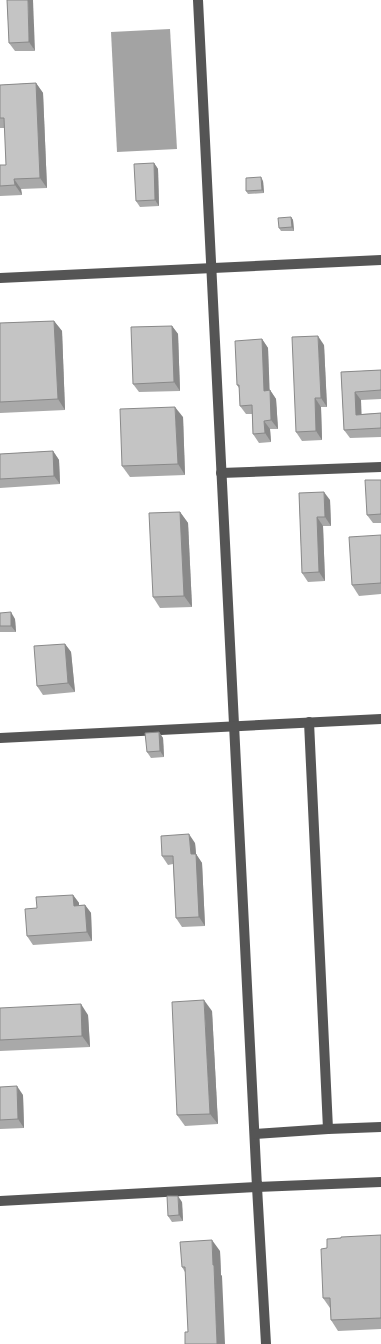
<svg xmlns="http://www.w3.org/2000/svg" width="381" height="1344" font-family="'DejaVu Sans',sans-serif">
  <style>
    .water { fill: #a3a3a3 }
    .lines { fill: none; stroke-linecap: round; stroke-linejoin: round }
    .minor { stroke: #555; stroke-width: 10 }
    .wall { fill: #a9a9a9 }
    .shaded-wall { fill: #898989 }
    .building { fill: #c4c4c4; stroke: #898989 }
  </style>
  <rect width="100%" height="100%" fill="#fff"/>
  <polygon class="water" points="170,29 177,149 117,152 111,32"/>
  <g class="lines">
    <g class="minor">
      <polyline points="198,0 257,1187 381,1182"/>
      <polyline points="0,278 381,260"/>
      <polyline points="221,473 381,467"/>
      <polyline points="309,722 328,1129"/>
      <polyline points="0,738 381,719"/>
      <polyline points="255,1134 328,1129 381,1127"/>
      <polyline points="0,1201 257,1187 266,1344"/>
    </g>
  </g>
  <g class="wall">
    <polygon points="7,0 35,51 15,51 9,43"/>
    <polygon points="36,83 43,93 47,188 21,189 22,195 0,196 0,165 6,165 5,128 0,128 0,85"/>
    <polygon points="154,163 158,169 159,206 140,207 136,201"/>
    <polygon points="263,181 264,193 248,194 246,191"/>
    <polygon points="291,217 293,220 294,231 281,231 279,228"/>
    <polygon points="54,321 62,331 65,410 0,413 0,323"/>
    <polygon points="172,326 178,334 180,391 139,392 133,384"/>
    <polygon points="262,339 268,348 269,390 270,390 276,399 278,429 270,429 271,442 259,443 253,434 252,414 246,414 240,406 239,388 237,385"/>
    <polygon points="324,345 327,407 321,407 322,440 302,441 296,432"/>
    <polygon points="381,370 381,399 361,400 361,414 381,413 381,437 350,438 344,430 341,372"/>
    <polygon points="183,417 185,475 130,477 122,466"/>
    <polygon points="53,451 59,460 60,484 0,488 0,454"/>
    <polygon points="381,480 381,523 373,523 367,515"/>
    <polygon points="299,493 330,500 331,526 323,526 325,581 308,582 302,573"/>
    <polygon points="180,512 188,523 192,607 160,608 153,597"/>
    <polygon points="381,535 381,594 359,596 352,585"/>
    <polygon points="0,613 15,619 16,632 0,632"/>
    <polygon points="65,644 71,652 75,692 43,695 37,686"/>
    <polygon points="159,732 163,738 164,757 151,758 147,752"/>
    <polygon points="195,843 196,854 202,863 205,926 182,927 176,918 173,864 168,865 162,856"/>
    <polygon points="73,895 79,903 79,905 85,905 91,913 92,941 33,945 27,936 37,908"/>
    <polygon points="0,1008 88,1015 90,1047 0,1051"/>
    <polygon points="212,1011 218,1124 185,1126 177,1115"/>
    <polygon points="0,1087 23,1095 24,1128 0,1129"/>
    <polygon points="182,1202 183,1221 172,1222 168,1216"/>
    <polygon points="381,1235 381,1329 338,1331 331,1320 330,1308 323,1298 341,1238"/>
    <polygon points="220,1251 221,1275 222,1276 185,1272 182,1267"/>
  </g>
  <g class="shaded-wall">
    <polygon points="28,0 33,0 35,51 29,42"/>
    <polygon points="36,83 43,93 47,188 40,178"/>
    <polygon points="154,163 158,169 159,206 155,200"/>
    <polygon points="261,177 263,181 264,193 262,190"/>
    <polygon points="14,179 21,189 22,195 15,185"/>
    <polygon points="291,217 293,220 294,231 292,227"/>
    <polygon points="54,321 62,331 65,410 58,399"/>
    <polygon points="172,326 178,334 180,391 174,382"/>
    <polygon points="318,336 324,345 327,407 321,398"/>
    <polygon points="262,339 268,348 270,399 264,391"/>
    <polygon points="270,390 276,399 278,429 271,420"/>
    <polygon points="355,392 361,400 362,424 356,415"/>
    <polygon points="315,398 321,407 322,440 316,431"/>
    <polygon points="175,407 183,417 185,475 178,464"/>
    <polygon points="264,421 270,429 271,442 265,433"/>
    <polygon points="53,451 59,460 60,484 54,476"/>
    <polygon points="324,492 330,500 331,526 325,517"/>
    <polygon points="180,512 188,523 192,607 184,596"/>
    <polygon points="317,517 323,526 325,581 319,572"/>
    <polygon points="11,612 15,619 16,632 11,626"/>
    <polygon points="65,644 71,652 75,692 68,683"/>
    <polygon points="159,732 163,738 164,757 160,751"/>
    <polygon points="189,834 195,843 196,854 202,863 205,926 199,917 191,854"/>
    <polygon points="73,895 79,903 79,914 74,906"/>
    <polygon points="85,905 91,913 92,941 87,932"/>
    <polygon points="204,1000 212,1011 218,1124 210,1114"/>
    <polygon points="81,1004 88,1015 90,1047 82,1036"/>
    <polygon points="17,1086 23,1095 24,1128 18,1119"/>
    <polygon points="178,1196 182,1202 183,1221 179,1215"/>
    <polygon points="212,1240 220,1251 221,1275 222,1276 225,1344 217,1344"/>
  </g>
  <g class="building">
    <polygon points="7,0 28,0 29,42 9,43"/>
    <polygon points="36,83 40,178 14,179 15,185 0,186 0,165 6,165 4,118 0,118 0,85"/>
    <polygon points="154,163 155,200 136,201 134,164"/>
    <polygon points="261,177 262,190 246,191 246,178"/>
    <polygon points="291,217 292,227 279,228 278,218"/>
    <polygon points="54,321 58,399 0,402 0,323"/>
    <polygon points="172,326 174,382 133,384 131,327"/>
    <polygon points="318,336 321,398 315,398 316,431 296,432 292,337"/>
    <polygon points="262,339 264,391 270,390 271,420 264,421 265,433 253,434 252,405 240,406 239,385 237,385 235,341"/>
    <polygon points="381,370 381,390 355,392 356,415 381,413 381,428 344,430 341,372"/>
    <polygon points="175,407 178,464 122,466 120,409"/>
    <polygon points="53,451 54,476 0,479 0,454"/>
    <polygon points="365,480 381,480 381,514 367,515"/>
    <polygon points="324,492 325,517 317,517 319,572 302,573 299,493"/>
    <polygon points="180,512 184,596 153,597 149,513"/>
    <polygon points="381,535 381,583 352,585 349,537"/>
    <polygon points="11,612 11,626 0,626 0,613"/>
    <polygon points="65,644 68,683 37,686 34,646"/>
    <polygon points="159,732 160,751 147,752 145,733"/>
    <polygon points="189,834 191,854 196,854 199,917 176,918 173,856 162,856 161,836"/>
    <polygon points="73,895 74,906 85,905 87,932 27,936 25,909 37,908 36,897"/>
    <polygon points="204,1000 210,1114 177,1115 172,1002"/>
    <polygon points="81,1004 82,1036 0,1040 0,1008"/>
    <polygon points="17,1086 18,1119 0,1120 0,1087"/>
    <polygon points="167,1196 178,1196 179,1215 168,1216"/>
    <polygon points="381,1235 381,1318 331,1320 330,1298 323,1298 321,1249 327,1248 327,1239 341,1238 341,1237"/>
    <polygon points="212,1240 213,1265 214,1265 217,1344 185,1344 185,1332 188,1332 185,1267 182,1267 180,1242"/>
  </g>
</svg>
